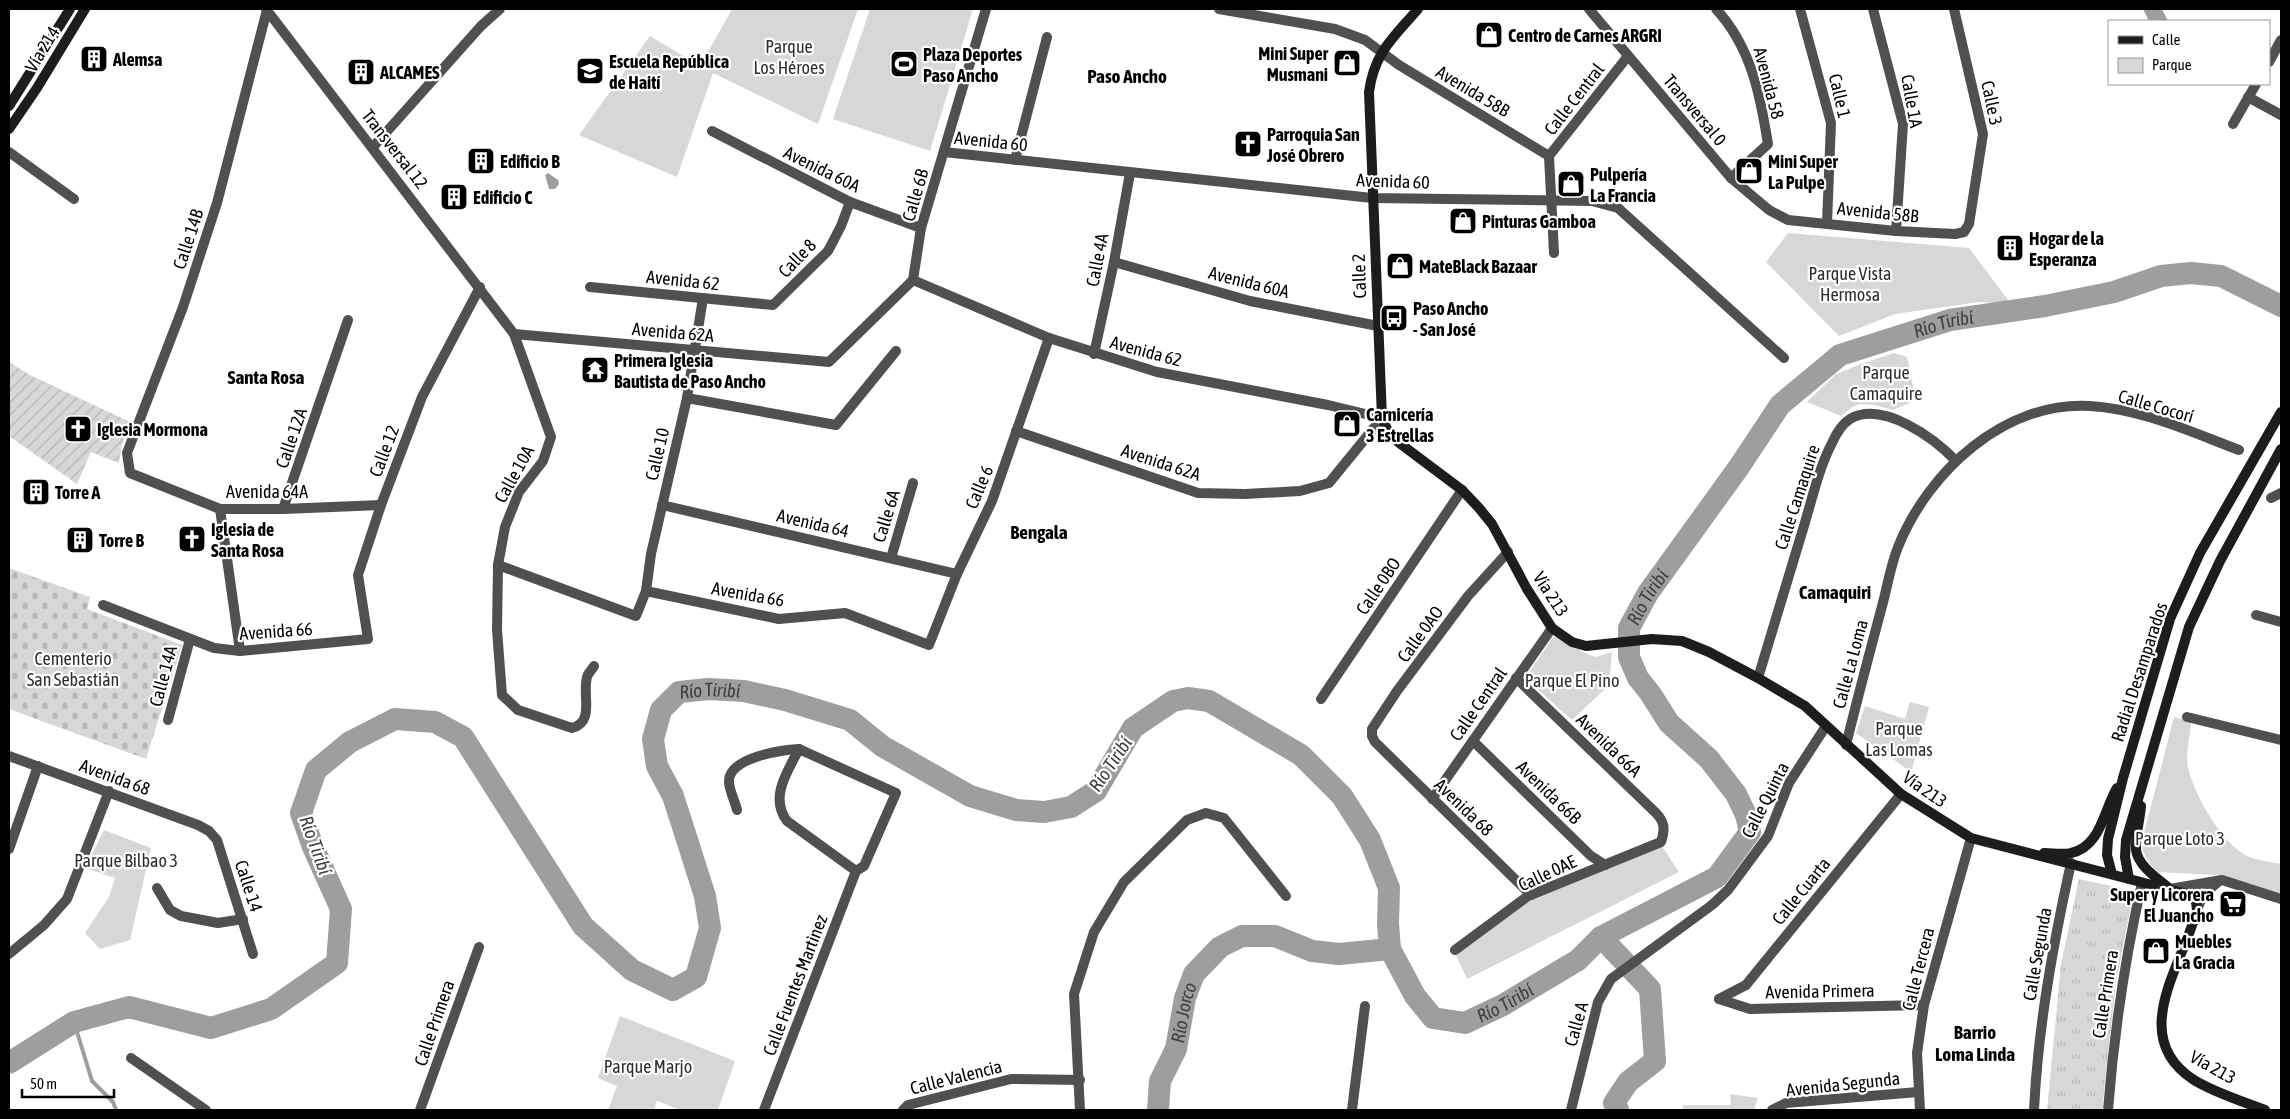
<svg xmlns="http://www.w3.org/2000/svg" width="2290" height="1119" font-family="'Asap Condensed',sans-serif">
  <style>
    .grass { fill: url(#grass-tufts) }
    .cemetery { fill: url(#cemetery-stones) }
    .park { fill: #d7d7d7 }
    .garden { fill: url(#garden-furrows) }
    .water { fill: #9e9e9e }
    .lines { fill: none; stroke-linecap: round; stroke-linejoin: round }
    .stream { stroke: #9e9e9e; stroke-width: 4 }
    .river { stroke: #9e9e9e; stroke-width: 22 }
    .street { stroke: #505050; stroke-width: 10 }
    .secondary { stroke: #1d1d1d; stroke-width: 10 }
    .labels { text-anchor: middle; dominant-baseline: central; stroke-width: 4.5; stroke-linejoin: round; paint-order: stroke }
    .poi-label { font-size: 18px; font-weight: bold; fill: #000; stroke: #fff; text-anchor: start }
    .park-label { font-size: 18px; fill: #2e2e2e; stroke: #fff }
    .street-label { font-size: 18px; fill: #000; stroke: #fff }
    .neighbourhood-label { font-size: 19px; font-weight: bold; fill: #000; stroke: #fff }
    .water-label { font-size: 19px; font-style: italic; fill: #3f3f3f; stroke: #fff }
  </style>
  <defs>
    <pattern id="grass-tufts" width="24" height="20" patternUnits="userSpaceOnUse" patternTransform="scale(1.25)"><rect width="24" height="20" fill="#d7d7d7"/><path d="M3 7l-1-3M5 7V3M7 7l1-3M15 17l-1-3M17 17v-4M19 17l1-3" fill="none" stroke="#b7b7b7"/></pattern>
    <pattern id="cemetery-stones" width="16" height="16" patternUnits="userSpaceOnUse" patternTransform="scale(1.25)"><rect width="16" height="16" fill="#d7d7d7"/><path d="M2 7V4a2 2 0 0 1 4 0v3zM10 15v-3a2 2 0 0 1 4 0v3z" fill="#b7b7b7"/></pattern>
    <pattern id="garden-furrows" width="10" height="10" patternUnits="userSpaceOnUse" patternTransform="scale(1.25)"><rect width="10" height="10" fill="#d7d7d7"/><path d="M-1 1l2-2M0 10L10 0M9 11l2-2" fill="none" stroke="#b7b7b7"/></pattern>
  </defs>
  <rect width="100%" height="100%" fill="#fff"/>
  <polygon class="grass" points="2079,879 2134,891 2116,982 2102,1110 2047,1110 2061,964"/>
  <polygon class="cemetery" points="9,568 90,597 87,609 182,645 146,759 9,709"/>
  <g class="park">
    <polygon points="732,9 858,9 818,124 713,73 677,177 579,135 650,36 700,66"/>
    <polygon points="870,9 973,9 930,151 833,119"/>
    <polygon points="1788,233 1969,248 2011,304 1979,302 1895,314 1839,336 1766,262"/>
    <polygon points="1894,353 1907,357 1916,400 1893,410 1875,405 1860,404 1852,407 1841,416 1807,402 1836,374 1861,364"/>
    <polygon points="1554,636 1583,652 1595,657 1612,652 1609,685 1572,720 1525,678"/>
    <polygon points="1910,702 1929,707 1911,772 1856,733 1865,706 1905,719"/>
    <path d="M2174 717 2189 721 2191 724C2190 738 2185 753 2188 767 2193 793 2222 844 2247 856 2257 860 2270 862 2281 864V893H2275L2217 875 2157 872C2149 862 2142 855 2142 841Z"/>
    <polygon points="104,830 151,848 130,940 100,949 85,933 109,897 115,878 85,868"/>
    <polygon points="1661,845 1679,872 1467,979 1456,955 1532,899"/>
    <polygon points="620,1016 735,1061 718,1110 681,1110 657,1101 654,1110 608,1110 617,1086 598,1078"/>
    <polygon points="1730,1094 1758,1098 1754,1110 1683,1110 1683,1105 1731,1105"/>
  </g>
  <polygon class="garden" points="9,362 30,375 130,422 122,444 119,463 91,452 77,484 9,436"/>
  <g class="water">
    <polygon points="2143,9 2162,9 2168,21 2149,21"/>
    <polygon points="548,173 558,180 559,184 555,189 549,189 545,175"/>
  </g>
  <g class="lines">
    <polyline class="stream" points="74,1022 92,1081 113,1102 116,1110"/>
    <g class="river">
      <polyline points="1601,937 1650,989 1655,1061 1628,1082 1614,1103 1618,1110"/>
      <path id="s1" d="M9 1063 74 1022 129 1007 211 1028 271 1009 337 963 341 909 313 847 301 813 316 770 350 742 395 719 435 722 463 737 583 926 632 970 673 990 696 977 710 928 705 896 673 796 657 766 653 739 661 710 679 692 709 689 744 691 785 700 850 720 882 746 970 796 1016 810 1044 812 1071 807 1096 791 1133 728 1173 701 1188 698 1209 701 1301 755 1342 796 1370 840 1389 888 1388 924 1390 949 1415 996 1433 1018 1465 1023 1503 1005 1578 960 1601 937 1717 877 1750 832 1746 815 1736 794 1709 759 1669 723 1650 693 1638 678 1629 657V628L1648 593 1739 467 1780 405 1840 355 1950 320 2045 306 2114 292 2161 276 2191 273 2221 276 2281 306"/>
      <path id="s2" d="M1158 1110 1160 1081 1176 1049 1185 998 1194 974 1220 947 1242 936H1275L1312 951 1339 954 1390 949"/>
    </g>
    <g class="street">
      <path d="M266 9 514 334 551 437 543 461 519 492 505 527 498 565 497 630 502 695 518 710 572 728C595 722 582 695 587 677 588 673 592 670 594 666"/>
      <polyline points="1219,9 1335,29 1365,40 1399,65 1549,156"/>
      <polyline points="1589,9 1731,178 1769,210 1788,220 1896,231 1955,234 1964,232 1969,224 1983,134 1954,9"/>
      <path d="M1716 9C1751 47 1760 94 1768 144L1731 178"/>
      <polyline points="1800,9 1831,123 1827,223"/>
      <polyline points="1873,9 1903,124 1896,231"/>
      <polyline points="267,10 217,203 183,307 127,453 130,473 220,509 283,509 381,505"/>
      <polyline points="2269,62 2281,40"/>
      <polyline points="2248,97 2281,115"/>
      <polyline points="2233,124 2256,84"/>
      <polyline points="712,131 850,202 921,228"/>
      <polyline points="373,147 481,26 500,9"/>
      <polyline points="9,152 74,199"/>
      <polyline points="944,152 1372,198 1592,201 1618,208 1784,358"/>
      <polyline points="1015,160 1047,37"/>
      <polyline points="1554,253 1549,156 1628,56"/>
      <polyline points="1114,262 1250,301 1378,326"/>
      <polyline points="913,280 1049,338 1157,372 1328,405 1382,418 1329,483 1300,491 1245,494 1198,493 1016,431"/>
      <polyline points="590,287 773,305 828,251 841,226 850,202"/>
      <polyline points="514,334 829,362 913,280 921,228 986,9"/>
      <polyline points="1094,354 1114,262 1130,173"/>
      <polyline points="687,398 836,425 896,351"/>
      <polyline points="2271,498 2281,493"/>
      <polyline points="662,505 957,574"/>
      <polyline points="220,509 240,651"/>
      <polyline points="283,509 348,320"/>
      <polyline points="1508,552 1468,596 1397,691 1372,729 1372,736 1375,742 1531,895"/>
      <polyline points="891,558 913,483"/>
      <polyline points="498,565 636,616 646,591 651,554 687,398 703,298"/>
      <polyline points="646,591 779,619 845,613 929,645 957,574 992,501 1049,338"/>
      <polyline points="103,605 214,648 240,651 368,639 358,575 381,505 422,397 480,287"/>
      <polyline points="2256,615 2281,622"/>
      <path d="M1758 678C1773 628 1788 579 1803 529 1812 500 1818 470 1832 443 1836 434 1842 424 1850 419 1883 400 1935 439 1956 461"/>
      <polyline points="1321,699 1462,490"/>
      <polyline points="2187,717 2281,740"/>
      <polyline points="168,720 190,639"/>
      <polyline points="1473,741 1591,856 1605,865"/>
      <path d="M1846 745C1857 700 1869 655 1881 610 1887 589 1890 567 1898 547 1928 472 2004 401 2090 406 2142 409 2191 432 2239 450"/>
      <polyline points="9,756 198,825 209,831 217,840 253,954"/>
      <polyline points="1432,799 1552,628"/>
      <path d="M737 810C735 801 728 788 729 780 731 757 782 750 799 749"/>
      <polyline points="9,849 38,766"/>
      <polyline points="157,888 170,910 181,916 218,923 243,919"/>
      <polyline points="2170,889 2222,880 2281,899"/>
      <polyline points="2197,910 2203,895 2218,882"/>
      <path d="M1455 950 1528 896 1661 842C1665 830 1665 822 1656 813L1516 678"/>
      <polyline points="9,954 44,925 67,899 109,791"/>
      <polyline points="1719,999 1746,985 1901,794"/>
      <polyline points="1719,999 1750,1009 1924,1005"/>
      <polyline points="131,1058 206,1110"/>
      <polyline points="420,1110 479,947"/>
      <path d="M764 1110 856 871 864 866 896 793 799 749C788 771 769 797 787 821L856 871"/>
      <polyline points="903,1110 908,1105 1011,1079 1080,1080"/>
      <polyline points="1080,1110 1074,994 1094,932 1124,882 1187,820 1206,813 1224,818 1286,896"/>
      <polyline points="1352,1110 1365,1006"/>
      <polyline points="1571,1110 1598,1002 1611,979 1712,905 1728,890 1768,836 1789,783 1826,726"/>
      <polyline points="1772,1110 1786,1103 1918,1092"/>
      <polyline points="1920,1110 1917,1053 1924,1005 1971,838"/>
      <path d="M2034 1110C2038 1027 2053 945 2071 863"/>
      <path d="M2108 1110C2114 1033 2125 958 2142 883"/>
    </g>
    <g class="secondary">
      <path d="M1418 9C1393 38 1374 53 1369 92L1382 418 1388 431 1398 442 1462 490 1479 508 1492 524 1527 589 1552 628 1572 642 1586 646 1652 639 1682 641 1709 652 1758 678 1805 706 1901 794 1971 838 2191 895 2196 902 2197 910C2182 966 2127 1037 2194 1080 2215 1093 2242 1101 2265 1110"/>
      <polyline points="9,106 70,9"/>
      <polyline points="9,129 37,88 85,9"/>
      <path d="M2141 806C2140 820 2135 836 2136 850 2138 866 2158 879 2169 888"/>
      <path d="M2044 853C2052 853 2063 855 2071 853 2101 847 2104 809 2117 788"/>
      <polyline points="2112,874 2107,855 2108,839 2123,778 2170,619 2200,553 2281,412"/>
      <polyline points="2129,879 2125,857 2126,840 2189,627 2220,561 2281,449"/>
    </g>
  </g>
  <defs>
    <symbol id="shop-square" viewBox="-11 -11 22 22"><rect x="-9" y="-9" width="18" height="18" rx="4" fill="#000" stroke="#fff"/><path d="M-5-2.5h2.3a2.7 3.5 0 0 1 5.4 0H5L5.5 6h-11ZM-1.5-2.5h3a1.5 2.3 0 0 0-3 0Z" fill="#fff"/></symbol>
    <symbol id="building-square" viewBox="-11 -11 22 22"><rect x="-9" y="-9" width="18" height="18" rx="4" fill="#000" stroke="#fff"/><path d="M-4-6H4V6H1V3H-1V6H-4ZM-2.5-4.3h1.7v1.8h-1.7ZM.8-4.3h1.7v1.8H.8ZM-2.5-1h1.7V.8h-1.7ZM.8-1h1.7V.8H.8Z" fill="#fff"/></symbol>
    <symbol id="stadium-square" viewBox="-11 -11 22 22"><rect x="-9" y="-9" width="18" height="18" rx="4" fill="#000" stroke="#fff"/><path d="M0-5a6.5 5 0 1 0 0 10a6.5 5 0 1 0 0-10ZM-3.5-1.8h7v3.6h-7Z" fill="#fff"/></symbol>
    <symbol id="school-square" viewBox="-11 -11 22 22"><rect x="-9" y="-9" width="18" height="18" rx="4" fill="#000" stroke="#fff"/><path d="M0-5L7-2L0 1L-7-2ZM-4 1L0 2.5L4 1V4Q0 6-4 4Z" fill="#fff"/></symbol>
    <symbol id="church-square" viewBox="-11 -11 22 22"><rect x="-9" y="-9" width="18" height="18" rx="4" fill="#000" stroke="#fff"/><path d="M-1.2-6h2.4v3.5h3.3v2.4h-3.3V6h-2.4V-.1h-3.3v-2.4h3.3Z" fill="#fff"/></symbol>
    <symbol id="bus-square" viewBox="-11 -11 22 22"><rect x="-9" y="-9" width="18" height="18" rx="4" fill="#000" stroke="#fff"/><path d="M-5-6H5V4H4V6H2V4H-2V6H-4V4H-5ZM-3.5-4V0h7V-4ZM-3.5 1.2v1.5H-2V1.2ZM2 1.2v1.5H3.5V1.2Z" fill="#fff"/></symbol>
    <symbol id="temple-square" viewBox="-11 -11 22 22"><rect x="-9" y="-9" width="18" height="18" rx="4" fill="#000" stroke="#fff"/><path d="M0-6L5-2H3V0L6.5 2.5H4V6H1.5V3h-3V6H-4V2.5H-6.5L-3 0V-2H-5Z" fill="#fff"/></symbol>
    <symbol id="supermarket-square" viewBox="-11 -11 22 22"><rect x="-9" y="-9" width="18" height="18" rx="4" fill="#000" stroke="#fff"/><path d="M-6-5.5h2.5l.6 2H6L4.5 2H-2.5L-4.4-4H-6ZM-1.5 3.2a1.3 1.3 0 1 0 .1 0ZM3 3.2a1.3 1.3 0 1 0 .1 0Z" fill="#fff"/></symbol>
  </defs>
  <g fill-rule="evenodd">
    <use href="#shop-square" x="1473" y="19" width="32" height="32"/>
    <use href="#building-square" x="78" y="43" width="32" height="32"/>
    <use href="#shop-square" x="1331" y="47" width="32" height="32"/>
    <use href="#stadium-square" x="888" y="48" width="32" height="32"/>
    <use href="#school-square" x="574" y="55" width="32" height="32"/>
    <use href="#building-square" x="345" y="56" width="32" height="32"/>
    <use href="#church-square" x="1232" y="128" width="32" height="32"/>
    <use href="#building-square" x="465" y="145" width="32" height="32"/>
    <use href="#shop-square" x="1733" y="155" width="32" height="32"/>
    <use href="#shop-square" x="1555" y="168" width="32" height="32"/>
    <use href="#building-square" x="438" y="181" width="32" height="32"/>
    <use href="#shop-square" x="1447" y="205" width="32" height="32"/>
    <use href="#building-square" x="1994" y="232" width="32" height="32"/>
    <use href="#shop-square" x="1384" y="250" width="32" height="32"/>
    <use href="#bus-square" x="1378" y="302" width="32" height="32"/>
    <use href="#temple-square" x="579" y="354" width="32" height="32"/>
    <use href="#shop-square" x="1331" y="408" width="32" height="32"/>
    <use href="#church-square" x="62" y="413" width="32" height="32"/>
    <use href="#building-square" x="20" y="476" width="32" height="32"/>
    <use href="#church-square" x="176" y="523" width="32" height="32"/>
    <use href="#building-square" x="64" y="524" width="32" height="32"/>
    <use href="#supermarket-square" x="2217" y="888" width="32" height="32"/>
    <use href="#shop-square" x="2140" y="935" width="32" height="32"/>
  </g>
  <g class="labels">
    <g class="poi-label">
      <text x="1508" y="35">Centro de Carnes ARGRI</text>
      <text x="1328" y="53" text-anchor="end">Mini Super<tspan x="1328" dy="21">Musmani</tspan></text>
      <text x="923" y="54">Plaza Deportes<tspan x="923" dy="21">Paso Ancho</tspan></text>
      <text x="113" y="59">Alemsa</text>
      <text x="609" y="61">Escuela República<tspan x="609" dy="21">de Haití</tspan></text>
      <text x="380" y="72">ALCAMES</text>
      <text x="1267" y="134">Parroquia San<tspan x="1267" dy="21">José Obrero</tspan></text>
      <text x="500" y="161">Edificio B</text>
      <text x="1768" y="161">Mini Super<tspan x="1768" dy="21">La Pulpe</tspan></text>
      <text x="1590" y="174">Pulpería<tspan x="1590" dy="21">La Francia</tspan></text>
      <text x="473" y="197">Edificio C</text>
      <text x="1482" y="221">Pinturas Gamboa</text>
      <text x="2029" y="238">Hogar de la<tspan x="2029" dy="21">Esperanza</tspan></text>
      <text x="1419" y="266">MateBlack Bazaar</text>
      <text x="1413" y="308">Paso Ancho<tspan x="1413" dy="21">- San José</tspan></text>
      <text x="614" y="360">Primera Iglesia<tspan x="614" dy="21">Bautista de Paso Ancho</tspan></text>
      <text x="1366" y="414">Carnicería<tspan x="1366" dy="21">3 Estrellas</tspan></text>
      <text x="97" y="429">Iglesia Mormona</text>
      <text x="55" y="492">Torre A</text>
      <text x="211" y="529">Iglesia de<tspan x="211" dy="21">Santa Rosa</tspan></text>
      <text x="99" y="540">Torre B</text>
      <text x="2214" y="894" text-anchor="end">Super y Licorera<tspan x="2214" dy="21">El Juancho</tspan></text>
      <text x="2175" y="941">Muebles<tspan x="2175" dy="21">La Gracia</tspan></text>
    </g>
    <g class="park-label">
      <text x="789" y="46">Parque<tspan x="789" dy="21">Los Héroes</tspan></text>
      <text x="1850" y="273">Parque Vista<tspan x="1850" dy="21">Hermosa</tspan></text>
      <text x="1886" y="372">Parque<tspan x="1886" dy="21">Camaquire</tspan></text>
      <text x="73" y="658">Cementerio<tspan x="73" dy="21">San Sebastián</tspan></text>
      <text x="1572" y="680">Parque El Pino</text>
      <text x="1899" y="728">Parque<tspan x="1899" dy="21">Las Lomas</tspan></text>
      <text x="2180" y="838">Parque Loto 3</text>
      <text x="126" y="860">Parque Bilbao 3</text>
      <text x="648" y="1066">Parque Marjo</text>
    </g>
    <g class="street-label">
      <text transform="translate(42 49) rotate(-59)">Vía 214</text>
      <text transform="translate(1769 83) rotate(75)">Avenida 58</text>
      <text transform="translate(1473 91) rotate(31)">Avenida 58B</text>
      <text transform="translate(1840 96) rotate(77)">Calle 1</text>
      <text transform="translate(1574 99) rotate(-52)">Calle Central</text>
      <text transform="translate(1912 101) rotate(80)">Calle 1A</text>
      <text transform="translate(1992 103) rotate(78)">Calle 3</text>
      <text transform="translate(1695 110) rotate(50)">Transversal 0</text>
      <text transform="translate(991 141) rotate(6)">Avenida 60</text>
      <text transform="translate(395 149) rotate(52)">Transversal 12</text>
      <text transform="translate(822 169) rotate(26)">Avenida 60A</text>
      <text transform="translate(1393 181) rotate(2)">Avenida 60</text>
      <text transform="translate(915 195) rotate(-74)">Calle 6B</text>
      <text transform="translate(1878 212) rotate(6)">Avenida 58B</text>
      <text transform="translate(188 239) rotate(-72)">Calle 14B</text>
      <text transform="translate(797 258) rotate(-46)">Calle 8</text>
      <text transform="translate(1097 260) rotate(-79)">Calle 4A</text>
      <text transform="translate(1359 276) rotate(-92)">Calle 2</text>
      <text transform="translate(683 280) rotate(6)">Avenida 62</text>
      <text transform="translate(1249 282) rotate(14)">Avenida 60A</text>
      <text transform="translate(673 332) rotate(5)">Avenida 62A</text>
      <text transform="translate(1146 351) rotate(15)">Avenida 62</text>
      <text transform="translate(2156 406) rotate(16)">Calle Cocorí</text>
      <text transform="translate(291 438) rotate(-71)">Calle 12A</text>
      <text transform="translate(384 451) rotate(-69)">Calle 12</text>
      <text transform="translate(657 454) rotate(-77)">Calle 10</text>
      <text transform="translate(1161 462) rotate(18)">Avenida 62A</text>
      <text transform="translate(514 474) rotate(-61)">Calle 10A</text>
      <text transform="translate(979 487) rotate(-67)">Calle 6</text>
      <text x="267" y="491">Avenida 64A</text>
      <text transform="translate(1797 497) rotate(-72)">Calle Camaquire</text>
      <text transform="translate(886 516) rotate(-73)">Calle 6A</text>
      <text transform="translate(813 523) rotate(13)">Avenida 64</text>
      <text transform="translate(1378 586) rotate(-56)">Calle 0BO</text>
      <text transform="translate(748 594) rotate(10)">Avenida 66</text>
      <text transform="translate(1551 594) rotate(57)">Vía 213</text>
      <text transform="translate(276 631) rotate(-4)">Avenida 66</text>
      <text transform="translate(1420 634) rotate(-54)">Calle 0AO</text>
      <text transform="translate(1850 664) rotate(-75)">Calle La Loma</text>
      <text transform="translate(2139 672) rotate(-72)">Radial Desamparados</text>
      <text transform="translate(163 676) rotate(-75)">Calle 14A</text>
      <text transform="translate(1478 704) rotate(-55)">Calle Central</text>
      <text transform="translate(1609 745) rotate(44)">Avenida 66A</text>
      <text transform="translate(115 777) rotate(20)">Avenida 68</text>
      <text transform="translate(1925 789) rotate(35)">Vía 213</text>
      <text transform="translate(1549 792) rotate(44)">Avenida 66B</text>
      <text transform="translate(1765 800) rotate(-63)">Calle Quinta</text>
      <text transform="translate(1464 807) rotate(44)">Avenida 68</text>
      <text transform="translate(1547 873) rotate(-25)">Calle 0AE</text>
      <text transform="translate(249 886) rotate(72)">Calle 14</text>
      <text transform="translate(1801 891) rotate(-51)">Calle Cuarta</text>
      <text transform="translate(2037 954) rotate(-80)">Calle Segunda</text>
      <text transform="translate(1918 969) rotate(-76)">Calle Tercera</text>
      <text transform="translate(795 985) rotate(-69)">Calle Fuentes Martìnez</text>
      <text transform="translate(1820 991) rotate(-1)">Avenida Primera</text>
      <text transform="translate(2105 994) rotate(-81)">Calle Primera</text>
      <text transform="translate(434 1023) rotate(-71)">Calle Primera</text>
      <text transform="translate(1576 1024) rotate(-74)">Calle A</text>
      <text transform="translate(2213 1067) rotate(29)">Vía 213</text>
      <text transform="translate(956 1077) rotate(-14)">Calle Valencia</text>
      <text transform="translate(1843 1084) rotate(-6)">Avenida Segunda</text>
    </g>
    <g class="neighbourhood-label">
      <text x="1127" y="76">Paso Ancho</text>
      <text x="266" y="377">Santa Rosa</text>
      <text x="1039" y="532">Bengala</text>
      <text x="1835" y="592">Camaquiri</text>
      <text x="1975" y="1032">Barrio<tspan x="1975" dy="22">Loma Linda</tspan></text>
    </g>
    <g class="water-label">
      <text stroke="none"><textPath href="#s1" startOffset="3501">Río Tiribí</textPath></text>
      <text stroke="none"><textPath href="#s1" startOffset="3081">Río Tiribí</textPath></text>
      <text stroke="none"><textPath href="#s1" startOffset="1430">Río Tiribí</textPath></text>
      <text transform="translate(1110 764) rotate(-56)">Río Tiribí</text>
      <text transform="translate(316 845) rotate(70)">Río Tiribí</text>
      <text stroke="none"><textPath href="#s1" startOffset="2496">Río Tiribí</textPath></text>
      <text stroke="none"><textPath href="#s2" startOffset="102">Río Jorco</textPath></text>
    </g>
  </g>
  <rect width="2290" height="1119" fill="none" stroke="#000000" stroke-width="20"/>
  <rect x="2108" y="20" width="162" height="65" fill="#ffffff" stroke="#999999"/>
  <rect x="2118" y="36" width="25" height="8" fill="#1d1d1d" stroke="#999999"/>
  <text x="2152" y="45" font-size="15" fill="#000000">Calle</text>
  <rect x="2118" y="58" width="25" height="15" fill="#d7d7d7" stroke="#999999"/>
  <text x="2152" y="70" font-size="15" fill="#000000">Parque</text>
  <path d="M22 1089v8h92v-8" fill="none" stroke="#000000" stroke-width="2.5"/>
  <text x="30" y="1089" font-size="15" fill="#000000" stroke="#ffffff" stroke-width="4" paint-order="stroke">50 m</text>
</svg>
